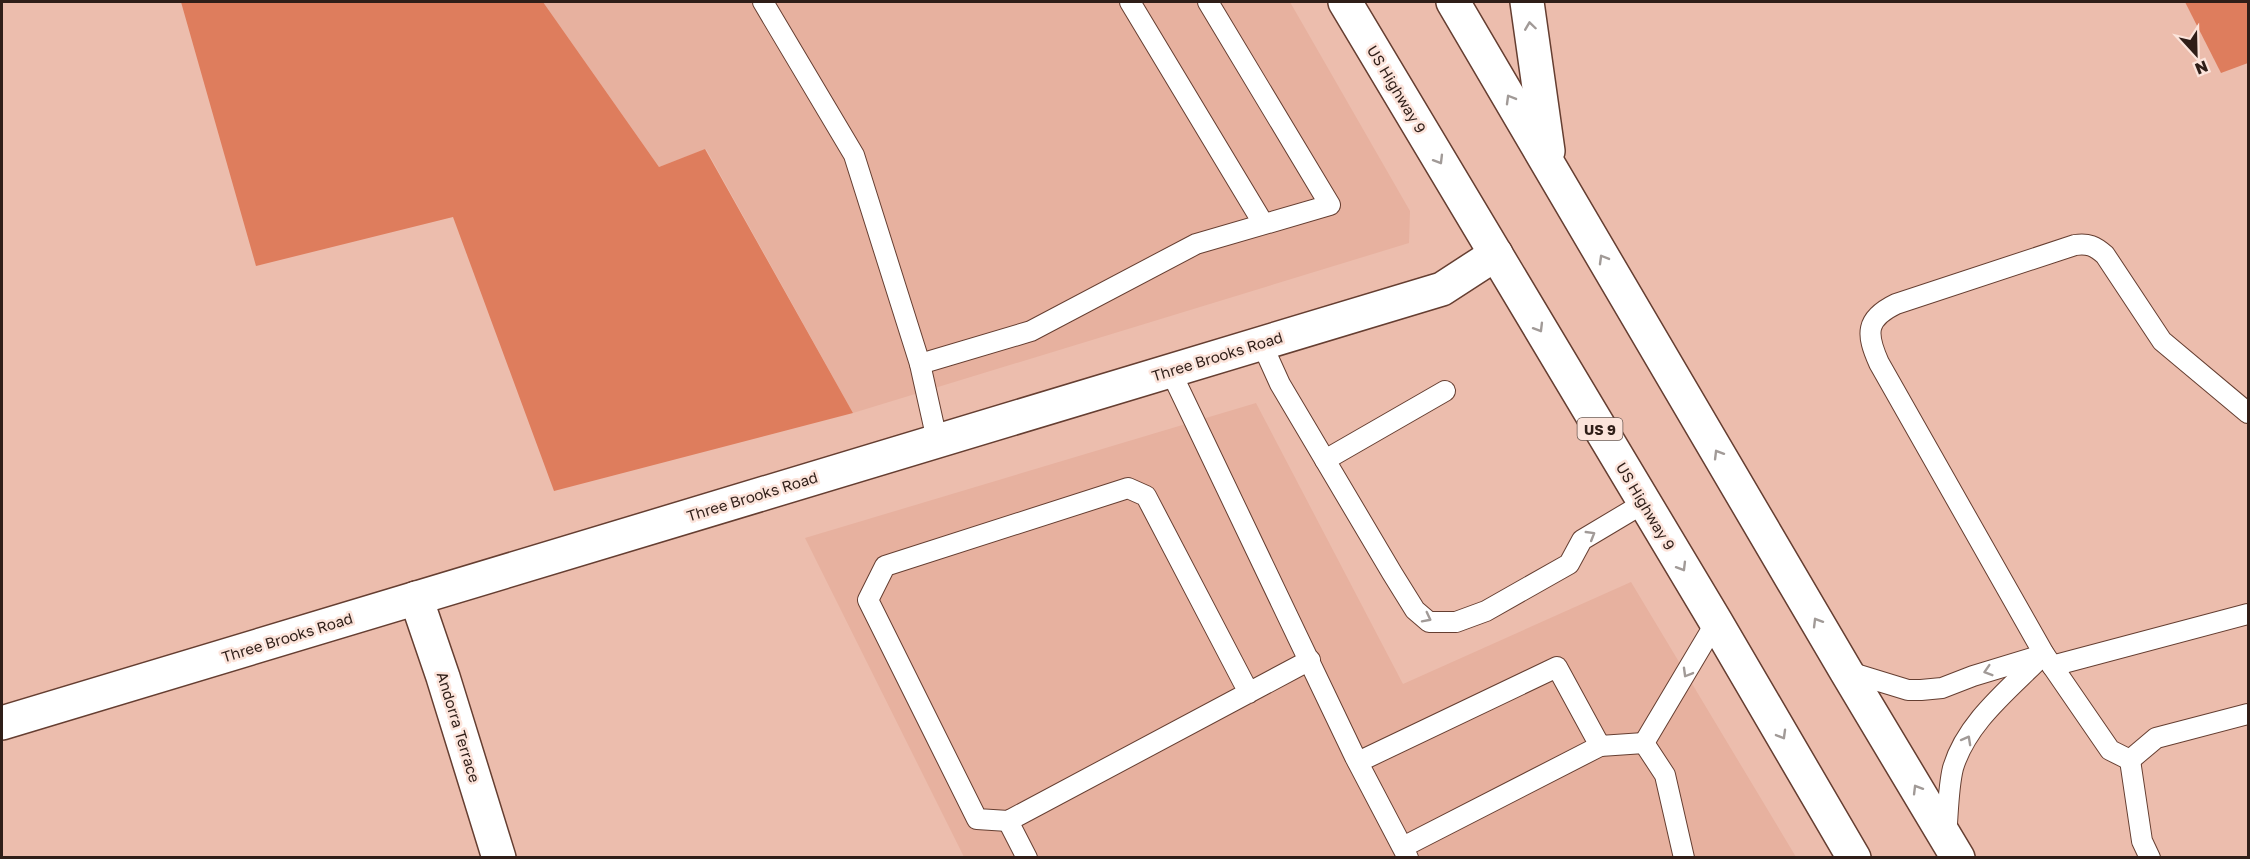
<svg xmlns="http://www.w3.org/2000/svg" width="2250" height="859" font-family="'Golos Text',sans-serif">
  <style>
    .built { fill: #e7b19f }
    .green { fill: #de7d5d }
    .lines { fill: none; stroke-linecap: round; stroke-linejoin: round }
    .service-casing { stroke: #653e31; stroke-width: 22 }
    .minor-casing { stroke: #653e31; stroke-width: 36 }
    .trunk-casing { stroke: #653e31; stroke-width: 36 }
    .service { stroke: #fff; stroke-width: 20 }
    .minor { stroke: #fff; stroke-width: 33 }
    .trunk { stroke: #fff; stroke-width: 33 }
    .oneway { stroke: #a19a97 }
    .labels { text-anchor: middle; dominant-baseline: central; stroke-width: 5; stroke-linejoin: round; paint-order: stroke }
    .shield { fill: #fce4db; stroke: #6c5952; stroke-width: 1.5 }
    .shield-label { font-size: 14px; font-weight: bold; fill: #2f1e18 }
    .street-label { font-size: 15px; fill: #2f1e18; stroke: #fce4db }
  </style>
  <rect width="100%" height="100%" fill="#ecbdad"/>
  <g class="built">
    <polygon points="543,2 1290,2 1410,211 1409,243 853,413 706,149 659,167"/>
    <polygon points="1256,403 1403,684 1631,582 1796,857 964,857 805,538"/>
  </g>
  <g class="green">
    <polygon points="181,2 543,2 659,167 705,149 853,413 554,491 453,217 256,266"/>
    <polygon points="2185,2 2248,2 2248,63 2221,73"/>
  </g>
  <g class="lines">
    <defs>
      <g id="service">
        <polyline points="763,2 854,155 920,364 937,440"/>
        <polyline points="1130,2 1263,223"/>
        <polyline points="1261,342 1280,384 1392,573 1415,610 1429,622 1456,622 1486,611 1569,564 1582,540 1644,503"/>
        <polyline points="920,364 1031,331 1196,244 1330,205 1208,2"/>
        <polyline points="1170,370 1355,757 1408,858"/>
        <path d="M2248 413 2162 341 2105 255C2095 246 2088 243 2075 245L1896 304C1865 319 1866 334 1879 363L2044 654 2110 750 2130 760 2156 738 2248 714"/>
        <polyline points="1325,460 1445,391"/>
        <polyline points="2052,666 2248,614"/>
        <polyline points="1846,671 1908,690 1921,690 1942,688 1973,676 2042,655"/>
        <polyline points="1249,693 1146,496 1128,488 885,566 868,600 977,819 1008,821 1310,660"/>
        <polyline points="1644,743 1716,622"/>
        <polyline points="1644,743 1665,775 1684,858"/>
        <polyline points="2130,760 2142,841 2150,858"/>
        <polyline points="1358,762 1557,667 1600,746 1644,743"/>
        <polyline points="1008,821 1027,858"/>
        <path d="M1946 837C1948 816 1948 788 1953 768 1967 721 2011 688 2044 654"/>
        <polyline points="1403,847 1600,746"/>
      </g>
      <g id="minor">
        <polyline points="416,598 443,677 499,858"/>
        <polyline points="2,723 1442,289 1496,254"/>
      </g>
      <g id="trunk">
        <polyline points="1345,2 1716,622 1854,858"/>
        <polyline points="1453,2 1846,671 1958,858"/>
        <polyline points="1527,2 1548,151"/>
      </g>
    </defs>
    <use href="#service" class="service-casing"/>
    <use href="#minor" class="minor-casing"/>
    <use href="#trunk" class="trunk-casing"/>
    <use href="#service" class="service"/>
    <use href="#minor" class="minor"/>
    <use href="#trunk" class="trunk"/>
  </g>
  <defs><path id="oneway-chevron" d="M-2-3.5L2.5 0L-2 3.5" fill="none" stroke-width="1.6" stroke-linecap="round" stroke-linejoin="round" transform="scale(1.5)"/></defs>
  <g class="oneway">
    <use href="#oneway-chevron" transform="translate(1530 26) rotate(-98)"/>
    <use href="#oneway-chevron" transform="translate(1510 99) rotate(-120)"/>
    <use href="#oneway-chevron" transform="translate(1439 160) rotate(59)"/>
    <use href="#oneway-chevron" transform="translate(1603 259) rotate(-120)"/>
    <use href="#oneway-chevron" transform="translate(1539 328) rotate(59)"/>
    <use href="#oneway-chevron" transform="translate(1718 454) rotate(-121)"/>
    <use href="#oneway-chevron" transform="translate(1591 535) rotate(-31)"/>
    <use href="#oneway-chevron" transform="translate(1682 567) rotate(59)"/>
    <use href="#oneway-chevron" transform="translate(1427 618) rotate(27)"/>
    <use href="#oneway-chevron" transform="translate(1817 622) rotate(-121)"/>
    <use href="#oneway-chevron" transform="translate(1988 671) rotate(163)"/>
    <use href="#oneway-chevron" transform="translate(1687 673) rotate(120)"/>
    <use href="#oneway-chevron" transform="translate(1782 735) rotate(60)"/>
    <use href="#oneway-chevron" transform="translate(1967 740) rotate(-61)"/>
    <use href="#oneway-chevron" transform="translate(1917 789) rotate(-121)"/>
  </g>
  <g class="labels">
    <rect class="shield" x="1577.5" y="418" width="45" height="22" rx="4.5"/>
    <g class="shield-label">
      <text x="1600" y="429">US 9</text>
    </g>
    <g class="street-label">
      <text transform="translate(1397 89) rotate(59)">US Highway 9</text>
      <text transform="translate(1217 356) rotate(-17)">Three Brooks Road</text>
      <text transform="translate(752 496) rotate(-17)">Three Brooks Road</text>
      <text transform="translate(1646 506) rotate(59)">US Highway 9</text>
      <text transform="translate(287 637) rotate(-17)">Three Brooks Road</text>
      <text transform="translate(459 727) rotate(73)">Andorra Terrace</text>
    </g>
  </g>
  <rect width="2250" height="859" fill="none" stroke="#2f1e18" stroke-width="6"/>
  <g transform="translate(2196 54) rotate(158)" stroke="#fce4db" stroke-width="4.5" paint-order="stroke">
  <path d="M0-4.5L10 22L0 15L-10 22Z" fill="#2f1e18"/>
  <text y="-9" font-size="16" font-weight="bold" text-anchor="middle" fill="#2f1e18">N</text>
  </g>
</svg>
